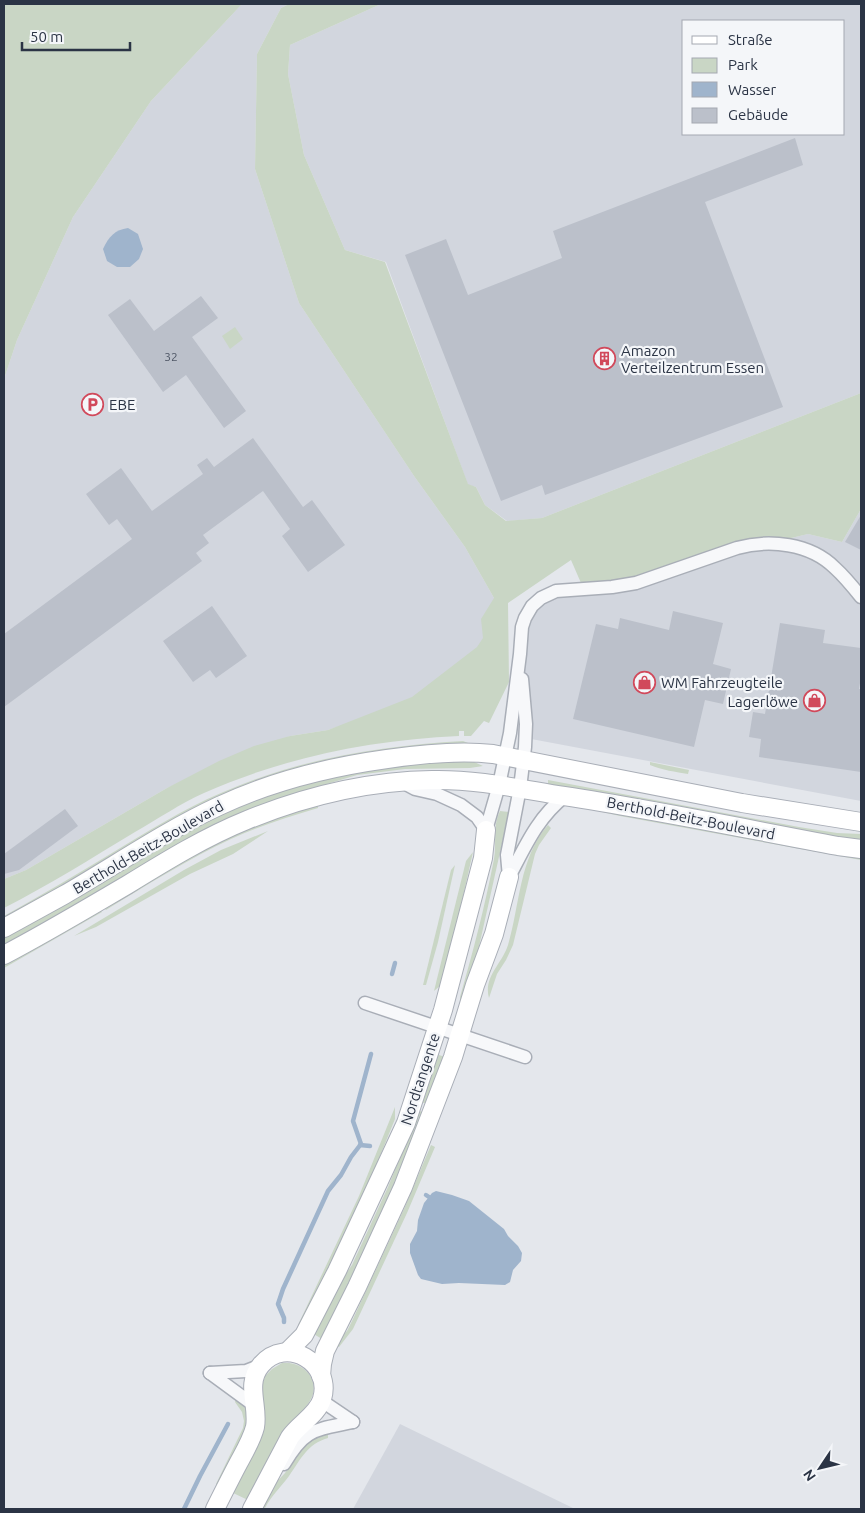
<svg xmlns="http://www.w3.org/2000/svg" width="865" height="1513" font-family="Ubuntu,sans-serif">
  <style>
    .built { fill: #d2d6de; fill-rule: evenodd }
    .green { fill: #c9d6c5 }
    .water { fill: #9fb4cc }
    .lines { fill: none; stroke-linecap: round; stroke-linejoin: round }
    .stream { stroke: #9fb4cc; stroke-width: 4.5 }
    .building { fill: #bbc0ca }
    .street-casing { stroke: #a9aeb7; stroke-width: 15 }
    .secondary-casing { stroke: #a9aeb7; stroke-width: 20 }
    .street { stroke: #f7f8fa; stroke-width: 12 }
    .secondary { stroke: #fff; stroke-width: 18 }
    .labels { text-anchor: middle; dominant-baseline: central; stroke-width: 4.5; stroke-linejoin: round; paint-order: stroke }
    .number-label { font-size: 12px; fill: #4f5766 }
    .poi-label { font-size: 15px; fill: #2b3445; stroke: #f4f6f9; text-anchor: start }
    .street-label { font-size: 15px; fill: #2b3445; stroke: #f4f6f9 }
  </style>
  <rect width="100%" height="100%" fill="#e4e7ec"/>
  <g class="built">
    <polygon points="242,4 289,4 281,8 257,54 255,169 299,303 414,476 465,547 494,598 493,674 328,730 290,736 167,788 26,870 4,879 4,379 17,340 73,217 151,101"/>
    <path d="M381 4H861V393L542 518 507 521 485 505 476 487 468 485 386 262 345 250 304 155 288 74 290 45ZM684 21H844V134H684Z"/>
    <polygon points="861,509 861,801 526,738 520,637 536,600 625,586 779,541 808,534 842,542"/>
    <polygon points="400,1424 575,1509 353,1509"/>
  </g>
  <g class="green">
    <polygon points="4,4 242,4 151,101 73,217 17,340 4,379"/>
    <path d="M289 4H381L290 45 288 74 304 155 345 250 385 262 468 484 476 487 485 505 506 521 542 518 861 393V509L842 542 808 534 656 570 621 581 581 583 571 560 508 603 509 682 489 723 484 721 471 736H464V731H459V736C371 740 285 757 204 793 181 803 158 819 135 832 92 858 49 885 4 908V879L26 870 167 788 219 761 254 746 290 736 328 730 412 697 477 647 483 638 481 619 494 598 465 547 414 476 299 303 255 169 257 54 281 8Z"/>
    <polygon points="235,327 243,339 230,349 222,336"/>
    <path d="M463 741 468 743V745L345 758 90 871 4 919V916C40 896 76 875 112 853 147 832 183 809 221 793 298 759 379 746 463 741Z"/>
    <polygon points="456,760 472,761 483,766 470,768 405,769 357,775 327,784 261,807 4,947 4,936 165,843 222,812 299,784 375,768"/>
    <path d="M650 762 689 770 688 774C676 772 662 770 650 765Z"/>
    <polygon points="548,780 799,827 837,833 861,834 861,842 548,784"/>
    <path d="M318 805V808C288 817 259 826 231 839 188 859 147 885 106 910L104 908 197 852 262 822Z"/>
    <polygon points="598,809 861,856 861,860 620,816 602,812"/>
    <path d="M500 811 509 812 478 951 466 993 460 1002V997C473 952 485 906 494 859 497 843 492 827 500 811Z"/>
    <path d="M548 825 551 828 539 845 535 854 513 945 506 960 497 974 489 998C483 977 502 964 508 945 520 905 519 858 548 825Z"/>
    <polygon points="268,831 233,854 190,874 96,927 74,936 184,870 221,850"/>
    <polygon points="473,852 453,941 441,985 434,991 466,861"/>
    <polygon points="455,865 438,942 426,985 423,985 451,870"/>
    <polygon points="100,909 102,912 4,968 4,963"/>
    <polygon points="436,1054 445,1057 427,1104 421,1102"/>
    <polygon points="395,1107 395,1119 365,1193 301,1328 298,1325 359,1196"/>
    <polygon points="419,1111 423,1112 388,1199 322,1339 312,1333 337,1287 352,1265 388,1187"/>
    <polygon points="431,1145 435,1147 407,1213 353,1329 339,1347 335,1345 339,1338 347,1331 353,1319 404,1209"/>
    <path d="M282 1363C299 1361 318 1375 313 1394 309 1407 295 1417 288 1428 273 1451 262 1477 250 1501L231 1492 264 1414 262 1386 265 1376 272 1369Z"/>
    <path d="M236 1396C244 1405 248 1411 249 1422L220 1487 216 1484 243 1428 244 1421 242 1412 235 1402Z"/>
    <path d="M328 1433V1438C307 1444 301 1459 289 1476 281 1487 272 1495 265 1508L261 1506 270 1489 285 1473 300 1450 312 1439Z"/>
  </g>
  <g class="water">
    <path d="M128 228 138 234 143 249 139 259 130 267H117L107 261 103 249C109 236 115 230 128 228Z"/>
    <polygon points="436,1191 452,1195 469,1201 504,1229 508,1236 518,1246 522,1253 521,1261 513,1270 510,1282 505,1285 459,1283 442,1284 421,1279 418,1275 410,1253 410,1244 417,1231 418,1220 424,1203 432,1193"/>
  </g>
  <g class="lines">
    <g class="stream">
      <polyline points="392,974 395,963"/>
      <polyline points="360,1145 370,1146"/>
      <polyline points="426,1195 429,1197"/>
      <polyline points="284,1322 284,1318 278,1304 283,1289 328,1191 341,1175 351,1157 361,1144 353,1121 371,1054"/>
      <polyline points="184,1509 200,1476 228,1424"/>
    </g>
  </g>
  <g class="building">
    <polygon points="795,138 803,165 705,202 783,407 545,495 542,485 501,501 405,255 446,239 468,295 562,258 553,231"/>
    <polygon points="201,296 218,318 192,337 246,411 224,428 186,375 163,392 108,315 130,299 154,331"/>
    <polygon points="253,438 303,507 312,500 345,545 308,572 282,536 290,529 263,491 203,535 209,543 196,553 202,561 4,707 4,634 132,539 117,519 109,525 86,494 121,468 152,511 203,474 197,465 207,458 214,467"/>
    <polygon points="861,515 861,550 845,542"/>
    <polygon points="212,606 247,656 216,678 210,670 193,682 163,641"/>
    <polygon points="673,611 723,623 713,664 731,669 723,704 705,700 694,747 573,719 596,624 618,629 620,618 669,630"/>
    <polygon points="780,623 825,630 823,643 861,648 861,677 859,689 861,689 861,772 759,757 761,739 749,737 753,712 765,714"/>
    <polygon points="65,809 78,826 19,870 4,874 4,854"/>
  </g>
  <g class="lines">
    <defs>
      <g id="street">
        <polyline points="402,782 415,789 437,794 461,805 477,817 486,830"/>
        <path d="M486 830 499 785 510 733 520 654 522 627 525 618 532 606 541 598 556 591 612 587 636 583 737 548C769 539 810 543 835 568 845 577 853 587 861 597"/>
        <polyline points="509,877 507,855 520,788 525,747 526,724 522,679"/>
        <path d="M509 877C525 847 537 818 565 796"/>
        <polyline points="365,1003 525,1057"/>
        <polyline points="210,1373 255,1406"/>
        <polyline points="210,1373 246,1371 259,1366"/>
        <polyline points="322,1401 353,1422"/>
        <path d="M284 1464C305 1428 315 1430 353 1422"/>
      </g>
      <g id="secondary">
        <path d="M4 928C24 917 44 906 64 895 116 865 165 831 219 806 272 781 329 767 387 759 421 754 458 750 493 754L742 803 861 822"/>
        <path d="M4 955C46 933 86 909 127 885 166 861 205 837 247 820 306 796 369 781 432 780 477 779 520 789 564 796 656 810 747 829 838 846L861 849"/>
        <polyline points="287,1352 304,1335 337,1271 406,1123 443,1010 483,858 486,830"/>
        <polyline points="321,1376 322,1364 325,1351 357,1287 403,1187 453,1057 475,985 494,934 509,877"/>
        <path d="M215 1509C223 1493 231 1477 239 1462 245 1451 252 1439 255 1427 259 1406 245 1384 261 1365 286 1335 333 1363 322 1399 318 1414 299 1424 290 1437L252 1509"/>
      </g>
    </defs>
    <use href="#street" class="street-casing"/>
    <use href="#secondary" class="secondary-casing"/>
    <use href="#street" class="street"/>
    <use href="#secondary" class="secondary"/>
  </g>
  <defs>
    <symbol id="building-ring" viewBox="-11 -11 22 22"><circle r="9.5" fill="#f4f6f9" stroke="#d1495b" stroke-width="1.5"/><path d="M-4-6H4V6H1V3H-1V6H-4ZM-2.5-4.3h1.7v1.8h-1.7ZM.8-4.3h1.7v1.8H.8ZM-2.5-1h1.7V.8h-1.7ZM.8-1h1.7V.8H.8Z" fill="#d1495b"/></symbol>
    <symbol id="parking-ring" viewBox="-11 -11 22 22"><circle r="9.5" fill="#f4f6f9" stroke="#d1495b" stroke-width="1.5"/><path d="M-3.5-5.5H1a3.5 3.5 0 0 1 0 7H-1V5.5H-3.5ZM-1-3.4V-.6H.8a1.4 1.4 0 0 0 0-2.8Z" fill="#d1495b"/></symbol>
    <symbol id="shop-ring" viewBox="-11 -11 22 22"><circle r="9.5" fill="#f4f6f9" stroke="#d1495b" stroke-width="1.5"/><path d="M-5-2.5h2.3a2.7 3.5 0 0 1 5.4 0H5L5.5 6h-11ZM-1.5-2.5h3a1.5 2.3 0 0 0-3 0Z" fill="#d1495b"/></symbol>
  </defs>
  <g fill-rule="evenodd">
    <use href="#building-ring" x="592" y="346" width="25" height="25"/>
    <use href="#parking-ring" x="80" y="392" width="25" height="25"/>
    <use href="#shop-ring" x="632" y="670" width="25" height="25"/>
    <use href="#shop-ring" x="802" y="688" width="25" height="25"/>
  </g>
  <g class="labels">
    <g class="number-label">
      <text x="171" y="356">32</text>
    </g>
    <g class="poi-label">
      <text x="621" y="350">Amazon<tspan x="621" dy="17">Verteilzentrum Essen</tspan></text>
      <text x="109" y="404">EBE</text>
      <text x="661" y="682">WM Fahrzeugteile</text>
      <text x="798" y="701" text-anchor="end">Lagerlöwe</text>
    </g>
    <g class="street-label">
      <text transform="translate(691 818) rotate(11)">Berthold-Beitz-Boulevard</text>
      <text transform="translate(148 847) rotate(-30)">Berthold-Beitz-Boulevard</text>
      <text transform="translate(420 1079) rotate(-72)">Nordtangente</text>
    </g>
  </g>
  <rect width="865" height="1513" fill="none" stroke="#2b3445" stroke-width="10"/>
  <rect x="682" y="20" width="162" height="115" fill="#f4f6f9" stroke="#a4a8b1"/>
  <rect x="692" y="36" width="25" height="8" fill="#ffffff" stroke="#a4a8b1"/>
  <text x="728" y="45" font-size="15" fill="#2b3445">Straße</text>
  <rect x="692" y="58" width="25" height="15" fill="#c9d6c5" stroke="#a4a8b1"/>
  <text x="728" y="70" font-size="15" fill="#2b3445">Park</text>
  <rect x="692" y="82" width="25" height="15" fill="#9fb4cc" stroke="#a4a8b1"/>
  <text x="728" y="95" font-size="15" fill="#2b3445">Wasser</text>
  <rect x="692" y="108" width="25" height="15" fill="#bbc0ca" stroke="#a4a8b1"/>
  <text x="728" y="120" font-size="15" fill="#2b3445">Gebäude</text>
  <g transform="translate(820 1468) rotate(235)" stroke="#f4f6f9" stroke-width="4" paint-order="stroke">
  <path d="M0-4L9 19L0 12L-9 19Z" fill="#2b3445"/>
  <text y="-8" font-size="14" font-weight="bold" text-anchor="middle" fill="#2b3445">N</text>
  </g>
  <path d="M22 42v8h108v-8" fill="none" stroke="#2b3445" stroke-width="2.5"/>
  <text x="30" y="42" font-size="15" fill="#2b3445" stroke="#f4f6f9" stroke-width="4" paint-order="stroke">50 m</text>
</svg>
